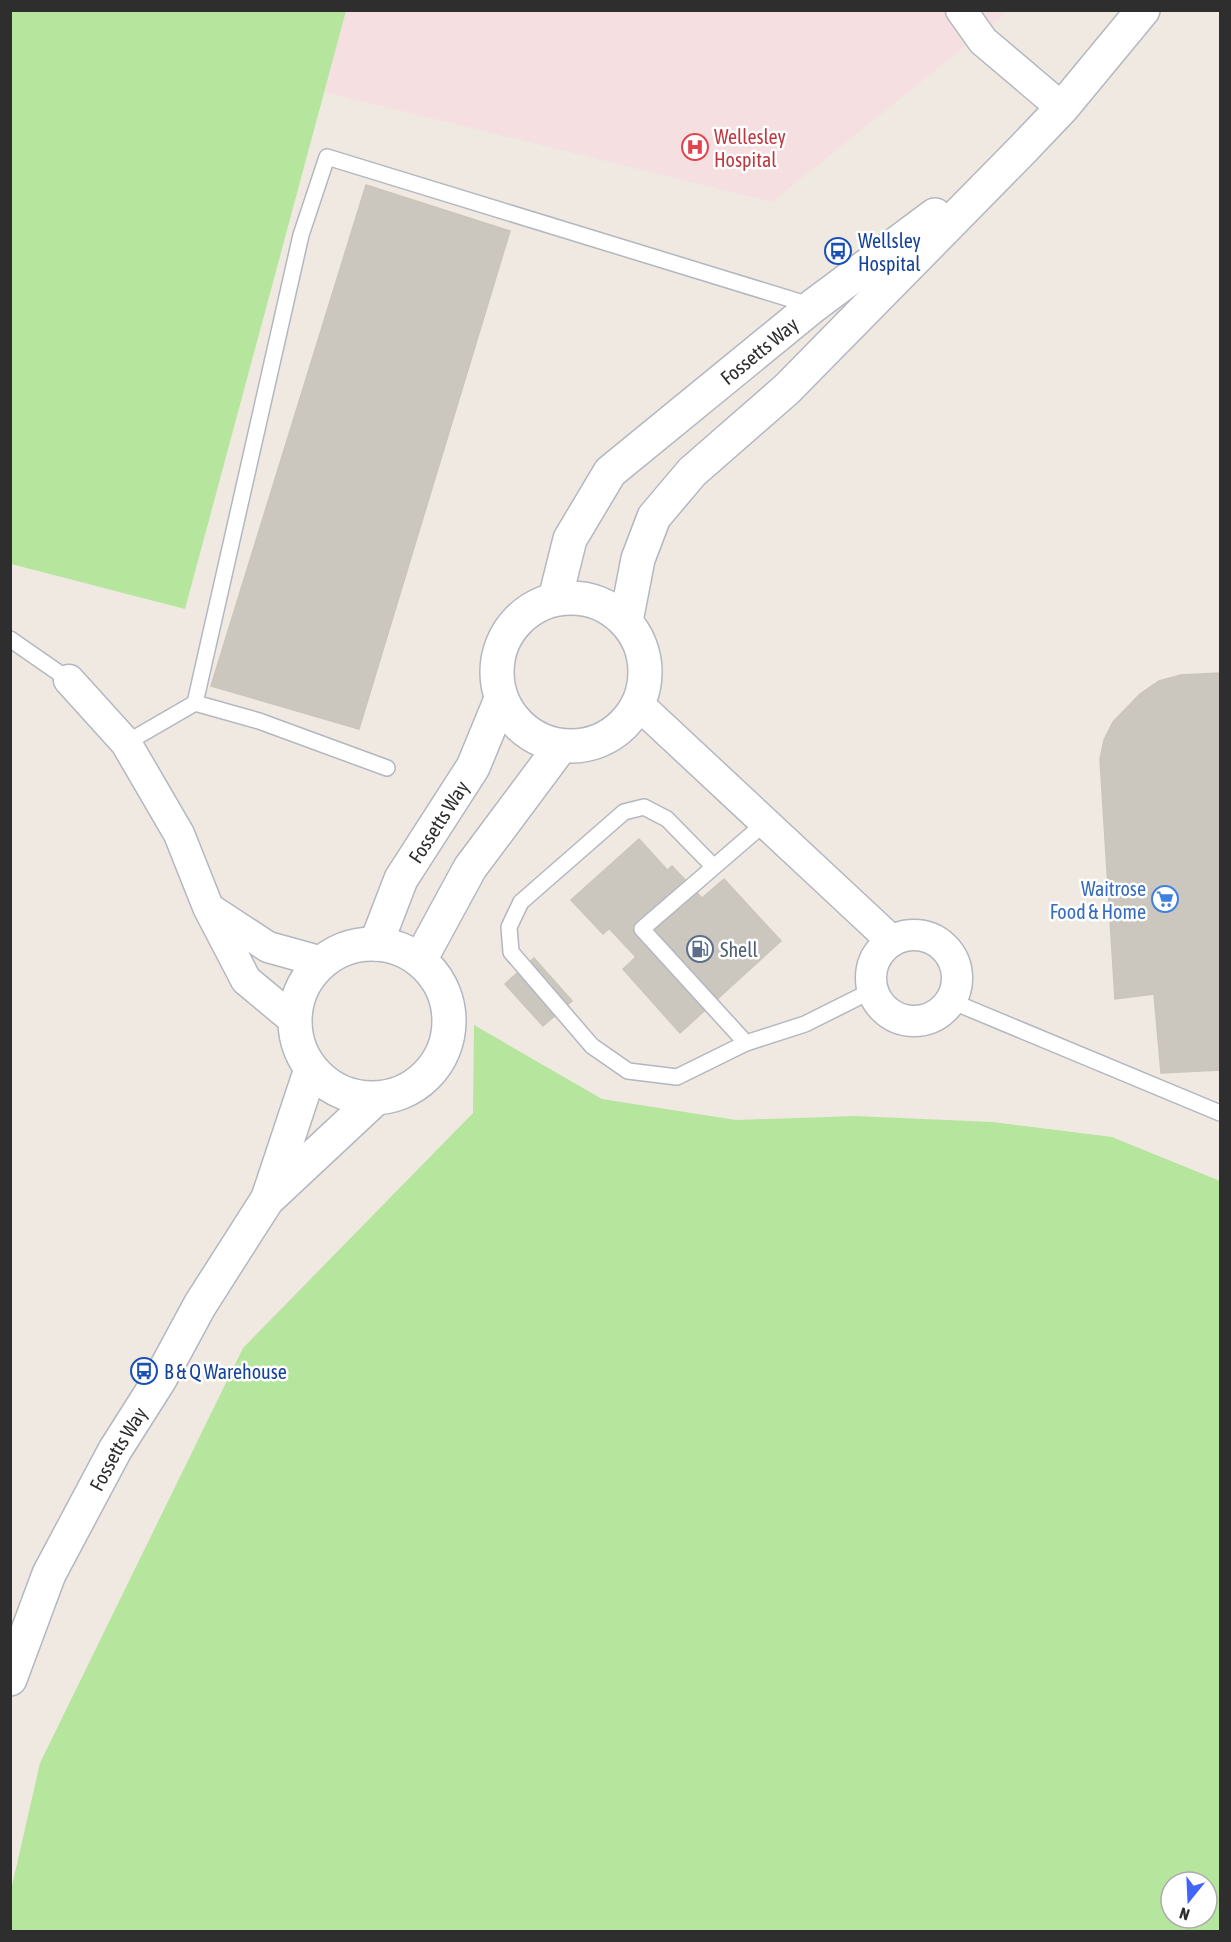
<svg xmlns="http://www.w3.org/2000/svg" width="1231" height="1942" font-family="'Asap Condensed',sans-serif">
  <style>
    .medical { fill: #f5dfe0 }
    .green { fill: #b6e59e; fill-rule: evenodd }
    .building { fill: #cbc7bf; stroke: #cbc5ba; stroke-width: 1.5 }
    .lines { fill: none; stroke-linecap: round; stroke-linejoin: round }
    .lane-casing { stroke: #b4b7c1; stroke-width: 18 }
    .street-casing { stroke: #b4b7c1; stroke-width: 33 }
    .secondary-casing { stroke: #b4b7c1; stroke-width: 36 }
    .lane { stroke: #fff; stroke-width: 15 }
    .street { stroke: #fff; stroke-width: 30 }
    .secondary { stroke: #fff; stroke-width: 33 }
    .labels { text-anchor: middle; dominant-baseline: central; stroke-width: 5; stroke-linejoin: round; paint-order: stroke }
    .health-label { font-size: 20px; fill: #be3a42; stroke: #fff; text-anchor: start }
    .transit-label { font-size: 20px; fill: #164399; stroke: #fff; text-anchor: start }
    .street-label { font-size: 20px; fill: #2e2e2e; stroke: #fff }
    .shop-label { font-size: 20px; fill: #366cbe; stroke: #fff; text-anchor: end }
    .service-label { font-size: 20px; fill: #4e5e75; stroke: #fff; text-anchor: start }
  </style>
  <rect width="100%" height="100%" fill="#efe9e1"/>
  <polygon class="medical" points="346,11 1009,11 772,202 325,92"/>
  <g class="green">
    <polygon points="10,11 346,11 185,609 11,564"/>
    <path d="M474 1025 602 1099 736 1120 855 1116 992 1122 1112 1137 1220 1181V1931H11V1890L40 1763 243 1348 473 1113ZM1171 1882H1207V1918H1171Z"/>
  </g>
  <g class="building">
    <polygon points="366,185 510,231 359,729 211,686"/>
    <polygon points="1220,673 1220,1070 1161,1073 1154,994 1115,999 1100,759 1104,740 1113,722 1140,694 1159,681 1181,675"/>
    <polygon points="639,839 670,873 603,934 571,900"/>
    <polygon points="672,866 702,898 724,879 781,941 680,1033 623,969 636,957 606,925"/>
    <polygon points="534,958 572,1001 543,1026 505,984"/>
  </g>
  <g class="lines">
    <defs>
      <g id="lane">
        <polyline points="10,639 69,680"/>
        <polyline points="195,703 301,235 327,157 813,306"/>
        <polyline points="126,743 195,703 259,721 387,768"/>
        <polyline points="766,822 642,929 746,1043 805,1024 873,990"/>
        <polyline points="713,866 667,819 644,807 624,812 521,902 509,927 511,952 592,1046 628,1071 677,1077 746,1043"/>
        <polyline points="951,1001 1220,1113"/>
      </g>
      <g id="street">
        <polyline points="961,10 983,41 1062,108"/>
        <polyline points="69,680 126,743 179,834 208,907 246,980 294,1020"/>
        <polyline points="638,704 892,941"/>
        <polyline points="210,909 268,947 322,962"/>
        <circle cx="914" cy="978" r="43"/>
      </g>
      <g id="secondary">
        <circle cx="571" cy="672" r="74"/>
        <path id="s1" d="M555 599 570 539 610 472 813 306 935 215"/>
        <polyline points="626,621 638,559 654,517 692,472 787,389 1023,149 1062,108 1143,10"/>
        <path id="s2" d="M376 944 401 879 473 767 501 699"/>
        <circle cx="372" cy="1021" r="77"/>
        <polyline points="420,960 470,868 561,746"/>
        <polyline points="268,1198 311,1069"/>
        <path id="s3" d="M10 1679 49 1574 115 1450 160 1379 200 1305 267 1200 375 1099"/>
      </g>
    </defs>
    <use href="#lane" class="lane-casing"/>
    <use href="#street" class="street-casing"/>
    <use href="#secondary" class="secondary-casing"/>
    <use href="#lane" class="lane"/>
    <use href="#street" class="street"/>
    <use href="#secondary" class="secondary"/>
  </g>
  <defs>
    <symbol id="hospital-ring" viewBox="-11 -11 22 22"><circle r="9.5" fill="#fff" stroke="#e0444e" stroke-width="1.5"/><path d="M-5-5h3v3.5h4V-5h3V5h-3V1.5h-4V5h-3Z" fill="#e0444e"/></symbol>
    <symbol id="bus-ring" viewBox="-11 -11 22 22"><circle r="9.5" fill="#fff" stroke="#1a4fb4" stroke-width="1.5"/><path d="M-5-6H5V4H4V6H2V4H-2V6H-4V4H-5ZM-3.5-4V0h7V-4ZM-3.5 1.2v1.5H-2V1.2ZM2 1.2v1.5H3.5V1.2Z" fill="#1a4fb4"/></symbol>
    <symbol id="supermarket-ring" viewBox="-11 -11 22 22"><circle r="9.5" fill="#fff" stroke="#3f7fe0" stroke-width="1.5"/><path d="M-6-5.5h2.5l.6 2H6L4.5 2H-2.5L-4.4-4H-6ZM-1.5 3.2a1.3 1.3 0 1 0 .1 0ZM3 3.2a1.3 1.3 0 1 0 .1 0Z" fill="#3f7fe0"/></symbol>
    <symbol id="fuel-ring" viewBox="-11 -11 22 22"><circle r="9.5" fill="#fff" stroke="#5c6f8a" stroke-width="1.5"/><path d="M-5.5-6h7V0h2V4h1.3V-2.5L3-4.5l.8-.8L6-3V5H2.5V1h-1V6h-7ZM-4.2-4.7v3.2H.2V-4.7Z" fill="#5c6f8a"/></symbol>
  </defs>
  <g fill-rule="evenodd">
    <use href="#hospital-ring" x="680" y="132" width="30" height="30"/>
    <use href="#bus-ring" x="823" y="236" width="30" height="30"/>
    <use href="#supermarket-ring" x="1150" y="884" width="30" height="30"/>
    <use href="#fuel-ring" x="685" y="934" width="30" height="30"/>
    <use href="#bus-ring" x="129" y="1356" width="30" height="30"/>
  </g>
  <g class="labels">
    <g class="health-label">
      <text x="714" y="136">Wellesley<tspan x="714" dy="23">Hospital</tspan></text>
    </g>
    <g class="transit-label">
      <text x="858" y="240">Wellsley<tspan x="858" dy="23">Hospital</tspan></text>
      <text x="164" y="1371">B &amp; Q Warehouse</text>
    </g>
    <g class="street-label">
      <text stroke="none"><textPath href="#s1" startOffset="332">Fossetts Way</textPath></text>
      <text stroke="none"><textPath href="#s2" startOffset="138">Fossetts Way</textPath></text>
      <text stroke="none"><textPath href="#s3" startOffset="255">Fossetts Way</textPath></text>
    </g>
    <g class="shop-label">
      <text x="1146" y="888">Waitrose<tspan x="1146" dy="23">Food &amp; Home</tspan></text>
    </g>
    <g class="service-label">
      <text x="720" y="949">Shell</text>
    </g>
  </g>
  <rect width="1231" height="1942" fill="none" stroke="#2e2e2e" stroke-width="24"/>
  <g transform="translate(1189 1900) rotate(198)"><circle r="28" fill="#ffffff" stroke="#ababab" stroke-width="1.5"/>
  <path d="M0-4.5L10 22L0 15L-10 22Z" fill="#4264fb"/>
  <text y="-9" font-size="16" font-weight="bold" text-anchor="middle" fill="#2e2e2e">N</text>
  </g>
</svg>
